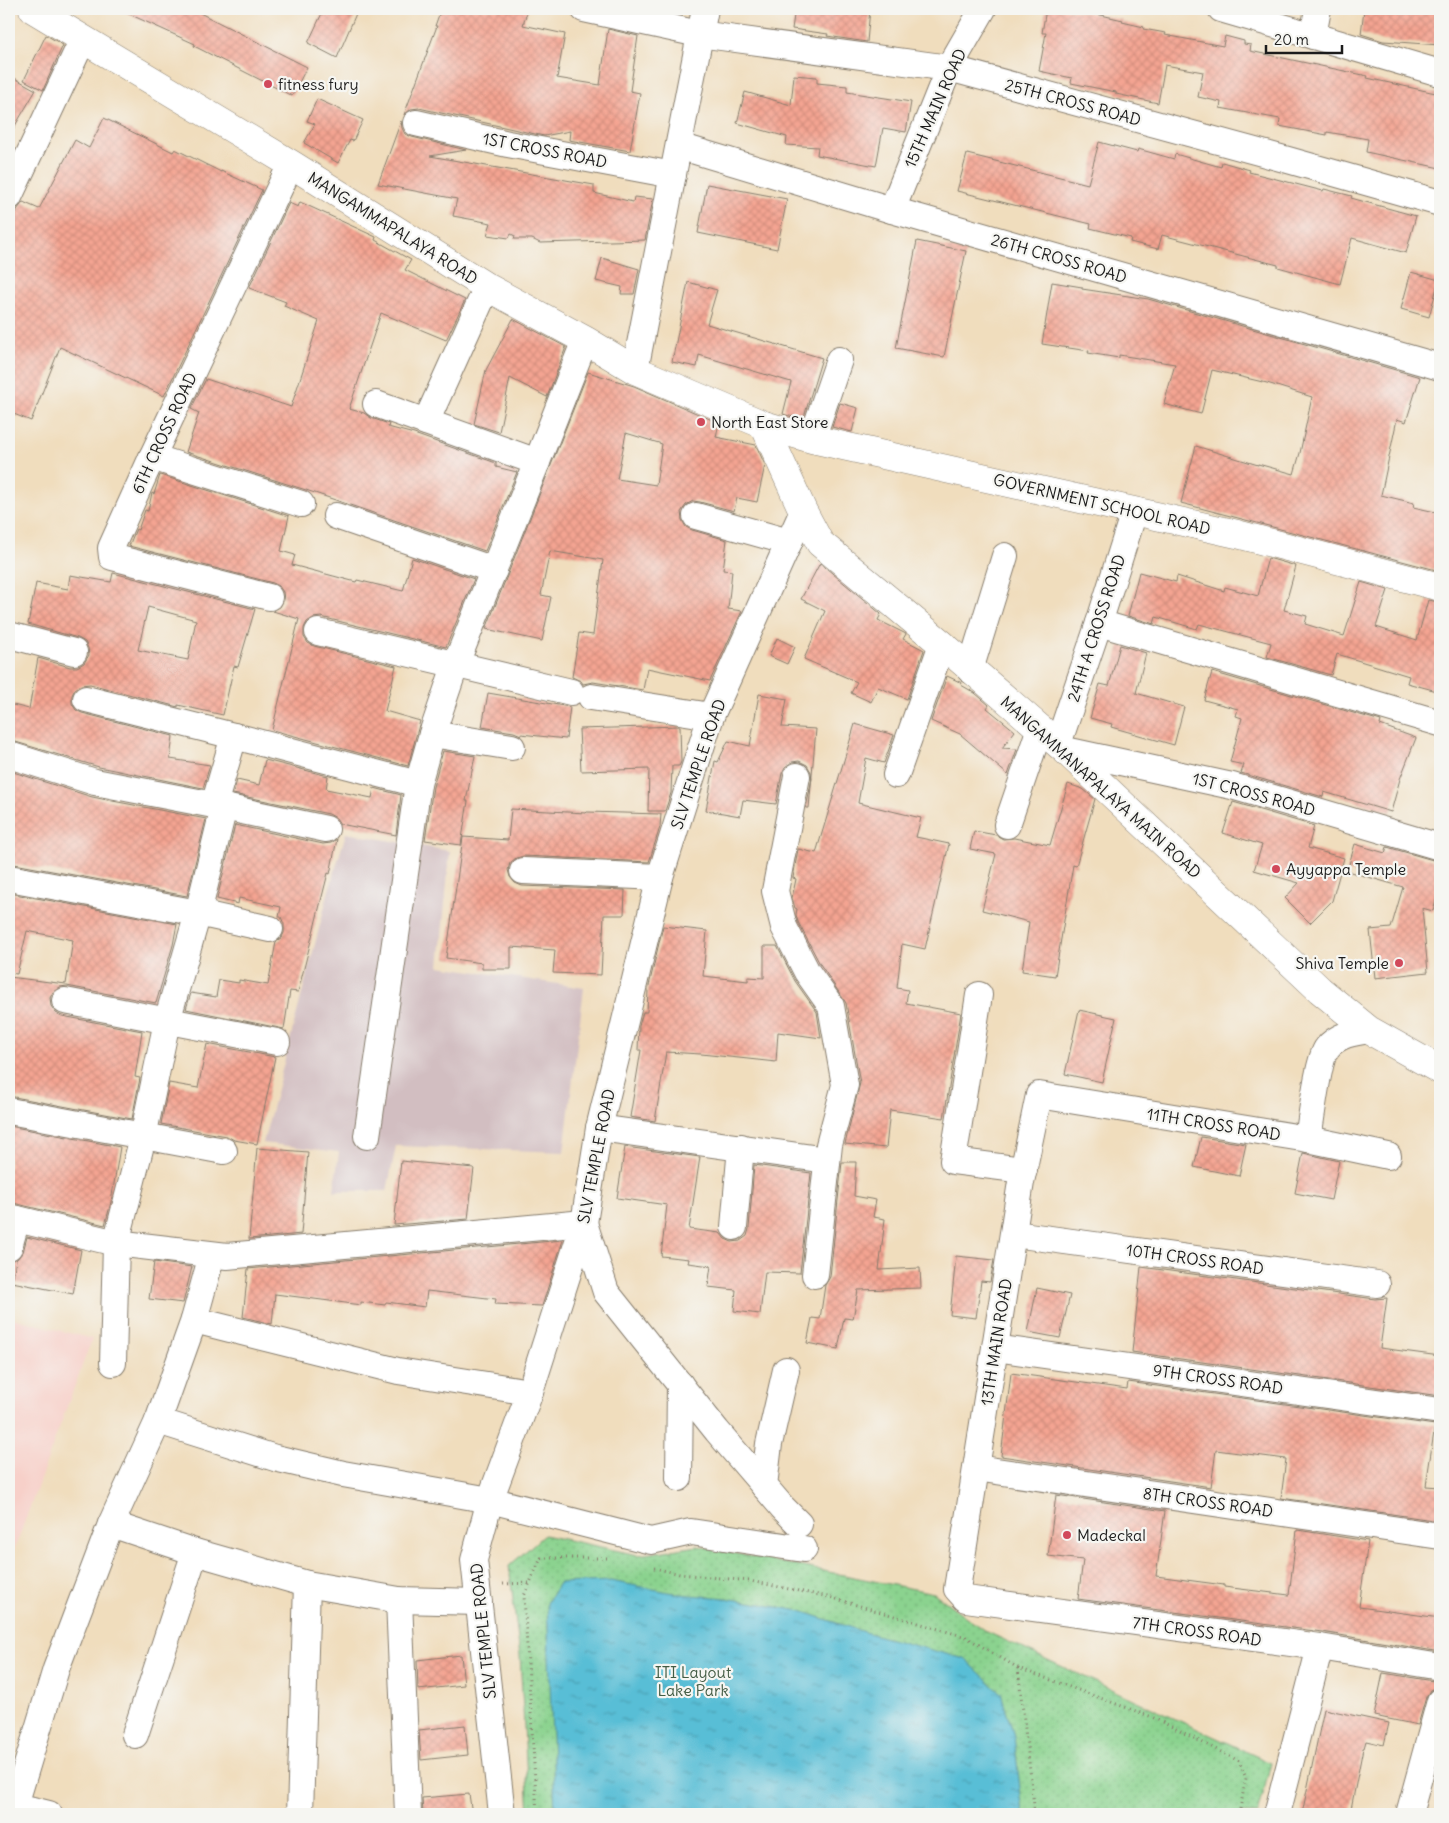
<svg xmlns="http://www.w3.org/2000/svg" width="1449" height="1823" font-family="Delius,sans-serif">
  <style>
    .built { fill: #f7d0c9 }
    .industrial { fill: #d2bec1 }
    .park { fill: url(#park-dots); stroke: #547856 }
    .water { fill: url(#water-ripples); stroke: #3a6d79 }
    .building { fill: url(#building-cross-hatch); fill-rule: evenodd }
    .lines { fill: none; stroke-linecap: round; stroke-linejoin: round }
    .street-casing { stroke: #867c6c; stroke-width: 28 }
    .secondary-casing { stroke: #867c6c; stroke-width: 29 }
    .path { stroke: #867c6c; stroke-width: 3; stroke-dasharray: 1 4; stroke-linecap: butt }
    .street { stroke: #fff; stroke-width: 26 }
    .secondary { stroke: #fff; stroke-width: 28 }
    .poi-dot { fill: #d1495b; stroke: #f6f6f2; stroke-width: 2 }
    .labels { text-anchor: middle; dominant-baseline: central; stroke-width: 4.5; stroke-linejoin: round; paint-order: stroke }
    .poi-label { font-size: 16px; fill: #1c1c1c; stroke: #f6f6f2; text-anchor: start }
    .street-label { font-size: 16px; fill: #1c1c1c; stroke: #f6f6f2 }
    .park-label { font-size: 16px; fill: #435c44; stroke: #f6f6f2 }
  </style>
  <defs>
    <pattern id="park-dots" width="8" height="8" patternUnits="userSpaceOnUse" patternTransform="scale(1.25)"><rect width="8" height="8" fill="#8bd38f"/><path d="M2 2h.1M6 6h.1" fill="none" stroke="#77b57b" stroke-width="1.8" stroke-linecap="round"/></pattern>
    <pattern id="water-ripples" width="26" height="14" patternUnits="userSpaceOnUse" patternTransform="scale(1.25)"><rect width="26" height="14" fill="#58bed6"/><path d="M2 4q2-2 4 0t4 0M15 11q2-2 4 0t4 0" fill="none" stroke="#489aad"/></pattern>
    <pattern id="building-cross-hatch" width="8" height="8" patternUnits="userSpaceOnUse" patternTransform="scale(1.25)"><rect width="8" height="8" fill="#f4a492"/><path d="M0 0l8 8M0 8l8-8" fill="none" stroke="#d18d7d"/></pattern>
  </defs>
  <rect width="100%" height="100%" fill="#f6f6f2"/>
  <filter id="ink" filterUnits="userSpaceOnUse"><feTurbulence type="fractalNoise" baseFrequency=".02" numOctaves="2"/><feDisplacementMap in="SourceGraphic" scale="10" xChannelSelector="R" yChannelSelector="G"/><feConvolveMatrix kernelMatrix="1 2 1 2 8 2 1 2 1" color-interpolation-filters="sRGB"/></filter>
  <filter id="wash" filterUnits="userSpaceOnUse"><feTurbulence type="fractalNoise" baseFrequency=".0096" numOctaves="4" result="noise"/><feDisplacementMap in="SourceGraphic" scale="20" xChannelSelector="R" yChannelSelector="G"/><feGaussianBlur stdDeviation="1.12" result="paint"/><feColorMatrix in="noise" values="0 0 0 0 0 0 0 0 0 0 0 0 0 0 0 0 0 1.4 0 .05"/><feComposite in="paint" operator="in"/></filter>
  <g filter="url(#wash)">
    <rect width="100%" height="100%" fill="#f0ddbd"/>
    <polygon class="built" points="9,1317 92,1339 9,1564"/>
    <polygon class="industrial" points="346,833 450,851 439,966 584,988 564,1152 396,1146 387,1191 334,1191 339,1152 263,1143 328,894"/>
    <polygon class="park" points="544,1535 638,1555 698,1546 934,1593 985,1631 1271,1763 1258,1814 529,1814 520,1656 509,1566"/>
    <polygon class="water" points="611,1581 679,1594 726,1598 801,1611 864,1632 965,1659 1001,1693 1014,1736 1023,1814 555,1814 547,1603 559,1583"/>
    <g id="blocks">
      <g class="building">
        <polygon points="118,9 192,9 307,67 292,96 194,46 195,44"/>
        <polygon points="324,9 358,9 337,58 308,43"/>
        <polygon points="441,9 528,9 523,25 565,34 557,78 600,85 608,29 638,36 630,91 640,93 630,151 569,140 570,131 544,136 419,108 411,109 404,115 437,26 435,26"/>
        <polygon points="795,9 870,9 867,42 827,36 828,34 792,29"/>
        <polygon points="1046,9 1066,9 1101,15 1123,20 1122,22 1144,27 1143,29 1166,33 1165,35 1223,46 1225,36 1244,41 1244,44 1251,45 1250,51 1368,76 1367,78 1440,94 1440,168 1366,152 1368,139 1327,132 1327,135 1279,126 1280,119 1220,108 1221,102 1198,97 1203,72 1165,65 1158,103 1116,94 1116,92 1071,83 1072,78 1039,71 1046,33 1042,33"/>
        <polygon points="1364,9 1422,9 1422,11 1440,12 1440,45 1383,41 1361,34"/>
        <polygon points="46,35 63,45 43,90 24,80"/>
        <polygon points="9,75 36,90 9,136"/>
        <polygon points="794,75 817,77 817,83 847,86 847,92 911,102 906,132 883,128 876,166 817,155 818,147 786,145 787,137 737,123 745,92 791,105"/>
        <polygon points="317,99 363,120 353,141 350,140 338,163 304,143 315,124 307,121"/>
        <polygon points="104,118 173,152 175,149 221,172 221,171 262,190 164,396 60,347 31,421 9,412 9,229 17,210 23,202 39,209 75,140 89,148"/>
        <polygon points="401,121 402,128 405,134 412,137 466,150 430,156 594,185 594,193 633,202 634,197 653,199 645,240 540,243 532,239 514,239 515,236 511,234 509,238 487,235 491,223 453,216 457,199 378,184"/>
        <polygon points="1099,142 1137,152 1138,149 1174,159 1175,154 1221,167 1222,162 1250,170 1249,172 1323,191 1324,189 1352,196 1351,198 1416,216 1406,253 1352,238 1340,284 1278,267 1278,265 1162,235 1158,249 1130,242 1131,238 1090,228 1091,224 957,191 967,154 1088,184"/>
        <polygon points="707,184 787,199 777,249 698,233"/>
        <polygon points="300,202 376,237 375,240 411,260 405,270 465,300 446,340 381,313 349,409 364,413 371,418 389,424 388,427 414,434 496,463 496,467 517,472 485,551 306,490 186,452 199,413 191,409 206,379 291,407 319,321 284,306 286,302 249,288 289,203 298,207"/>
        <polygon points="917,241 966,251 944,357 896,348"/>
        <polygon points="602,258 639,269 634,294 621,294 622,287 596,281"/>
        <polygon points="1411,272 1439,280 1429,317 1401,309"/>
        <polygon points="688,282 717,290 707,324 822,358 803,420 783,414 791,382 699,355 697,367 672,362"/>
        <polygon points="1052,282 1082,287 1082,289 1148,299 1420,377 1406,422 1397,419 1381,495 1414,503 1413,507 1440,513 1440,571 1181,503 1196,446 1258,465 1258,464 1294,474 1300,453 1312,397 1267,383 1212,370 1201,414 1164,404 1175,364 1119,355 1119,358 1088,353 1089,351 1042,344"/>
        <polygon points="513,319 566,347 547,397 510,378 499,432 474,424 486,370"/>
        <path d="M588 372 634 386 719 423 716 437 756 445 765 465 757 502 737 498 734 511 700 502 693 501 686 505 681 512 682 520 686 527 692 530 727 540 723 570 732 571 728 609 742 611 710 681 647 668 643 690 593 682 583 684 581 681 572 677 579 633 593 635 603 560 550 551 541 595 551 597 542 641 486 629ZM626 433 662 444 656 485 617 479Z"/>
        <polygon points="840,403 858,408 852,432 832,427"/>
        <polygon points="160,475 289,516 281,551 295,555 292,565 356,582 357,580 403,591 412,558 474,579 446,647 321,617 313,618 307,622 304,628 304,637 308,643 314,646 396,666 385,711 420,721 408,766 272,730 299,619 273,611 280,607 284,600 283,592 279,586 273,583 129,546 136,529 138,530 145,510 148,511 152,493 154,494"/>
        <polygon points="1268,558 1296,566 1284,610 1307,616 1305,624 1344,636 1361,582 1388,590 1376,627 1417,640 1428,600 1440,602 1440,679 1437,691 1407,683 1409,676 1337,654 1331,675 1267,657 1271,643 1199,624 1197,629 1156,617 1154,624 1128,616 1139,572 1176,582 1177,576 1224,591 1225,587 1258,596"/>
        <polygon points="820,563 881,614 878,620 906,634 903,639 924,650 907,699 878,687 871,702 851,693 857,682 804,659 825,611 801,599"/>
        <path d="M113 573 255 609 238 667 234 666 223 715 178 705V707L90 684 81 685 75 689 72 695V704L76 710 82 713 173 736 170 759 210 765 203 788 99 767 9 740V704L29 709 38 658 70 667H77L84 663 89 655 88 648 85 642 78 638 28 624 36 583 68 589 70 575 111 582ZM148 607 196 620 188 660 138 650Z"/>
        <polygon points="777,638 795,647 787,664 769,656"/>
        <polygon points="1120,645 1146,653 1136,693 1184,707 1174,745 1111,727 1112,724 1090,718 1100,684 1109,686"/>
        <polygon points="1212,672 1381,721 1380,725 1416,738 1400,779 1391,812 1324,792 1323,797 1241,773 1244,765 1230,762 1242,718 1236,716 1238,709 1204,700"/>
        <polygon points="947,676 962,683 961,685 975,693 989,705 987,708 1015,731 1002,748 1017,749 1008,775 960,734 931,721"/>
        <polygon points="488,693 570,707 566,739 521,734 521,735 514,732 482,727"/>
        <polygon points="759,694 787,699 782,727 816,729 809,808 806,808 812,779 811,772 807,765 799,761 792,762 785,767 782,773 776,804 743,800 740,816 706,810 715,761 718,762 728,741 750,746"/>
        <polygon points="855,724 894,735 884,763 866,758 858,803 921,818 916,837 949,844 925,949 902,944 897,988 908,990 906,1003 961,1013 944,1118 890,1110 886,1148 845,1144 860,1083 846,1003 820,964 798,922 796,915 797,909 795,908 792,898 796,879 793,878 798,849 816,853"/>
        <polygon points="680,726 681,762 679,766 672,766 671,793 665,811 648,811 649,769 581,771 579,729"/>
        <polygon points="443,751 475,756 466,801 468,801 461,845 425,840 433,787"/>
        <polygon points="265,760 328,776 326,789 372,798 374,788 401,795 396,835 340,824 336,818 329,814 233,794 237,780 259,785"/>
        <polygon points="10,771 92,797 206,819 187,896 9,863"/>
        <polygon points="1068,784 1083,789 1095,799 1076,866 1073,865 1055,976 1022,971 1029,922 982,910 996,854 970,849 974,831 996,835 1003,839 1014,838 1050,845"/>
        <polygon points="1233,802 1314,826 1308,848 1344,858 1332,901 1310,923 1285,898 1299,883 1254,870 1262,845 1223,833"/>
        <polygon points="511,809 586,813 587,812 661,814 660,827 649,862 524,856 516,858 510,863 508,870 510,877 515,883 522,886 625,890 624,915 604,915 601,975 553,973 555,950 511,947 511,969 482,969 482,963 446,958 463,837 508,840"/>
        <polygon points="235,825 323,844 331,843 337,839 330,874 328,873 298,992 290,991 284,1029 186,1009 191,993 216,997 219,980 239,983 239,980 268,985 276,942 281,939 284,933 284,924 281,917 279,917 281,907 239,898 238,904 217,899"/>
        <polygon points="1355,844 1385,853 1387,847 1440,862 1440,887 1433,911 1422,908 1428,972 1375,978 1370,930 1391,928 1403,887 1347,871"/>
        <polygon points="9,893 177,924 173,945 156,1003 67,986 60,987 53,992 50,998 51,1006 56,1013 62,1016 142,1031 135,1077 140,1078 132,1119 9,1096 9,977 66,984 73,940 27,931 17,974 9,973"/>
        <polygon points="663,926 707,931 703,976 748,981 748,977 764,978 764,946 777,946 795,981 817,1012 821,1038 778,1032 776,1062 701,1054 666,1052 655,1121 630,1117 641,1050 638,1050 639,1026 643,1012 647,1012 648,990"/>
        <polygon points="1079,1010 1116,1018 1102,1082 1065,1074"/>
        <polygon points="207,1044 275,1057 257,1144 234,1140 227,1136 161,1124 169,1083 198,1088"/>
        <polygon points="9,1126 120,1147 111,1202 105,1225 9,1202"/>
        <polygon points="1201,1137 1246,1144 1239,1176 1194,1167"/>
        <polygon points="625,1147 700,1157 689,1229 720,1233 725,1239 732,1242 740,1241 747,1236 749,1229 754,1165 811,1173 800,1273 765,1272 760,1314 734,1311 736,1290 708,1287 711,1266 688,1263 689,1259 661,1256 667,1205 617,1198"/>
        <polygon points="257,1148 308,1152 301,1234 249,1239"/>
        <polygon points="1303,1153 1339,1161 1331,1200 1295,1193"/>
        <polygon points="401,1161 474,1168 468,1219 394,1225"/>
        <polygon points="842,1162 856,1162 854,1196 876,1200 873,1217 885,1219 879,1270 920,1268 921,1288 858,1290 853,1319 844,1318 838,1349 807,1343 812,1318 820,1319 825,1285 830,1277"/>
        <polygon points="27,1237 81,1250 73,1294 12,1282 16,1260 23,1252"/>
        <polygon points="563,1240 542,1306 495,1304 496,1299 427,1291 425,1307 386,1302 385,1305 361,1302 361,1305 275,1294 272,1324 243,1317 248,1269"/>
        <polygon points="956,1256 994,1260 990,1282 981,1281 976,1318 950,1315"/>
        <polygon points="154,1262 192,1267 183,1303 149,1299"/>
        <polygon points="1141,1267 1375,1299 1387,1298 1380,1348 1440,1356 1440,1396 1132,1352"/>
        <polygon points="1037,1288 1070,1295 1060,1338 1028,1332"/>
        <polygon points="1011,1373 1127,1389 1128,1382 1435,1425 1426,1486 1440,1487 1440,1521 1281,1498 1286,1459 1216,1450 1211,1487 1001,1456"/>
        <polygon points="1056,1495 1165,1511 1156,1576 1224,1585 1224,1587 1289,1595 1297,1530 1368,1541 1359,1607 1440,1618 1440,1652 1322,1632 1078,1599 1083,1560 1048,1556"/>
        <polygon points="461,1655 464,1685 418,1690 417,1660"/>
        <polygon points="1383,1673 1440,1682 1440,1686 1430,1690 1426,1697 1418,1725 1374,1716"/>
        <polygon points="1324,1709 1389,1723 1384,1745 1366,1741 1364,1748 1363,1748 1350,1814 1302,1814"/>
        <polygon points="465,1725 468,1755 421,1760 419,1730"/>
        <polygon points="469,1794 472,1814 423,1814 422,1798"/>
      </g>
    </g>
  </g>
  <g filter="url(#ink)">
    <use href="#blocks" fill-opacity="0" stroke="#867c6c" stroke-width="1"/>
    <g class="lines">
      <defs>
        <g id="street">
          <polyline points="584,9 699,34 949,68 1288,160 1440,203"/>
          <polyline points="1221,9 1440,73"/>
          <polyline points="1313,36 1318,9"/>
          <polyline points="416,123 508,144 673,175"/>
          <polyline points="679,146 892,210 1440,367"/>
          <polyline points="9,197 83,39"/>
          <polyline points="892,210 949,68 983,9"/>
          <polyline points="635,370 705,9"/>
          <polyline points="376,404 537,462"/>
          <polyline points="426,422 487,287"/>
          <polyline points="812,439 839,360"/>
          <polyline points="152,457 301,504"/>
          <polyline points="336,516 494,570"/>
          <polyline points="696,516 789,542"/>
          <polyline points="269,597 112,557 111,548 152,457 291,164"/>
          <polyline points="1099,623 1440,723"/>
          <polyline points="318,632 571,692"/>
          <polyline points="9,635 74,652"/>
          <polyline points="970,670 1005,556"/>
          <polyline points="591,697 711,716"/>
          <polyline points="86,699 234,736"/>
          <polyline points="432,734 512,747"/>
          <polyline points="1058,744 1099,623 1134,512"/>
          <polyline points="1065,750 1232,786 1440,847"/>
          <polyline points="9,755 95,782 224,807 198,913 167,1021 143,1137 116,1243 113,1363"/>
          <polyline points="896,775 942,644"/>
          <polyline points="797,776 775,891 784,927 807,972 831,1006 845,1085 829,1145 815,1275"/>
          <polyline points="214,805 234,736 418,784"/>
          <polyline points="224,807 326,829"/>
          <polyline points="1007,825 1040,728"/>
          <polyline points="523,871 660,877"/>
          <polyline points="9,878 198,913 270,929"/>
          <polyline points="979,995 953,1161 1024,1170"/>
          <polyline points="65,1001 277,1042"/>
          <polyline points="9,1111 224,1151"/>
          <polyline points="599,1128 827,1160"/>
          <polyline points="367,1136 418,784 432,734 455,666 537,462 585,340"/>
          <path d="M1308 1139C1311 1121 1318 1059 1327 1048 1337 1035 1354 1032 1369 1030"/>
          <polyline points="1388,1156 1308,1139 1039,1095 1021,1182 957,1589 966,1599 1320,1647 1440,1667"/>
          <polyline points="9,1217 116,1243 227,1256 584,1223 606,1292 717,1431 783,1508 799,1524"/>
          <polyline points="734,1227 741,1147"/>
          <polyline points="1014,1234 1377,1284"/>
          <polyline points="9,1247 17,1219"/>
          <polyline points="194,1320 398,1371 530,1392"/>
          <polyline points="995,1348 1440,1411"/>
          <polyline points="158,1421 275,1458 343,1474 490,1500 651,1541 691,1532 804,1549"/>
          <polyline points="976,1468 1440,1536"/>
          <polyline points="679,1478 680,1384"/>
          <polyline points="764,1486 769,1444 786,1370"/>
          <polyline points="111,1524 195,1552 307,1584 399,1600 479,1602"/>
          <polyline points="399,1600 408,1814"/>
          <polyline points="135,1735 195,1552"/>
          <polyline points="9,1804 49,1814"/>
          <polyline points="15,1805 56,1669 111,1524 158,1421 194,1320 212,1255"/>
          <polyline points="300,1814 307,1584"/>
          <polyline points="502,1814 474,1560 490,1500 530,1392 584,1223 599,1128 660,877 711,716 803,511"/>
          <polyline points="1277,1814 1320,1647"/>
          <polyline points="1409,1814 1440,1701"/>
        </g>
        <g id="secondary">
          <polyline points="33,9 291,164 487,287 585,340 635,370 764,425 812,439 1237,534 1440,587"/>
          <polyline points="764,425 803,511 820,543 942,644 1065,750 1320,990 1369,1030 1440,1070"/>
        </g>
      </defs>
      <use href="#street" class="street-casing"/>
      <use href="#secondary" class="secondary-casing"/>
      <g class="path">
        <polyline points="654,1568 680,1574 750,1581 833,1598 966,1637 1018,1668 1152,1717 1239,1761 1246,1778 1239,1814"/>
        <polyline points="503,1584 530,1583"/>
        <polyline points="1018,1668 1035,1814"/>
        <polyline points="537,1814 524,1596 541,1558 608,1558"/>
      </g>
      <use href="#street" class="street"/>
      <use href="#secondary" class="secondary"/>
    </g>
  </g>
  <g class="poi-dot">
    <circle cx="268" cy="84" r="5"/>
    <circle cx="701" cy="422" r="5"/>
    <circle cx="1276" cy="869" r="5"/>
    <circle cx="1399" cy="963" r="5"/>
    <circle cx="1067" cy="1535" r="5"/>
  </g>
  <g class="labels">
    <g class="poi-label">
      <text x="278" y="84">fitness fury</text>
      <text x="711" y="422">North East Store</text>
      <text x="1286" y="869">Ayyappa Temple</text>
      <text x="1389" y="963" text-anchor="end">Shiva Temple</text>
      <text x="1077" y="1535">Madeckal</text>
    </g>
    <g class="street-label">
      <text transform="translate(1073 102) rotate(15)">25TH CROSS ROAD</text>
      <text transform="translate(935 108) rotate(-66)">15TH MAIN ROAD</text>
      <text transform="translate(545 150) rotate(11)">1ST CROSS ROAD</text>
      <text transform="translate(393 228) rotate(32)">MANGAMMAPALAYA ROAD</text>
      <text transform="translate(1059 258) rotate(16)">26TH CROSS ROAD</text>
      <text transform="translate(164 433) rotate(-65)">6TH CROSS ROAD</text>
      <text transform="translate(1102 504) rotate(13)">GOVERNMENT SCHOOL ROAD</text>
      <text transform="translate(1096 628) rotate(-72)">24TH A CROSS ROAD</text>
      <text transform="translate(698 764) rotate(-71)">SLV TEMPLE ROAD</text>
      <text transform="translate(1101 787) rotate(42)">MANGAMMANAPALAYA MAIN ROAD</text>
      <text transform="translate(1254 794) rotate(15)">1ST CROSS ROAD</text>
      <text transform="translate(1214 1124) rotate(9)">11TH CROSS ROAD</text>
      <text transform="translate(596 1156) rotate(-79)">SLV TEMPLE ROAD</text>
      <text transform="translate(1195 1259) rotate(8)">10TH CROSS ROAD</text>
      <text transform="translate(996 1342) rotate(-81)">13TH MAIN ROAD</text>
      <text transform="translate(1218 1379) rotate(8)">9TH CROSS ROAD</text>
      <text transform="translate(1208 1502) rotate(8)">8TH CROSS ROAD</text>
      <text transform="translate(483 1631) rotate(-96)">SLV TEMPLE ROAD</text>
      <text transform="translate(1197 1631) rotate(8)">7TH CROSS ROAD</text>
    </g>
    <g class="park-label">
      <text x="693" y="1672">ITI Layout<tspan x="693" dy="18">Lake Park</tspan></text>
    </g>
  </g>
  <rect width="1449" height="1823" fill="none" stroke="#f6f6f2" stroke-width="30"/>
  <path d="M1266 45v8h76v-8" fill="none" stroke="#1c1c1c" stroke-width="2.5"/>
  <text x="1274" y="45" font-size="15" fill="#1c1c1c" stroke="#f6f6f2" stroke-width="4" paint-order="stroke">20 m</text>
</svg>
